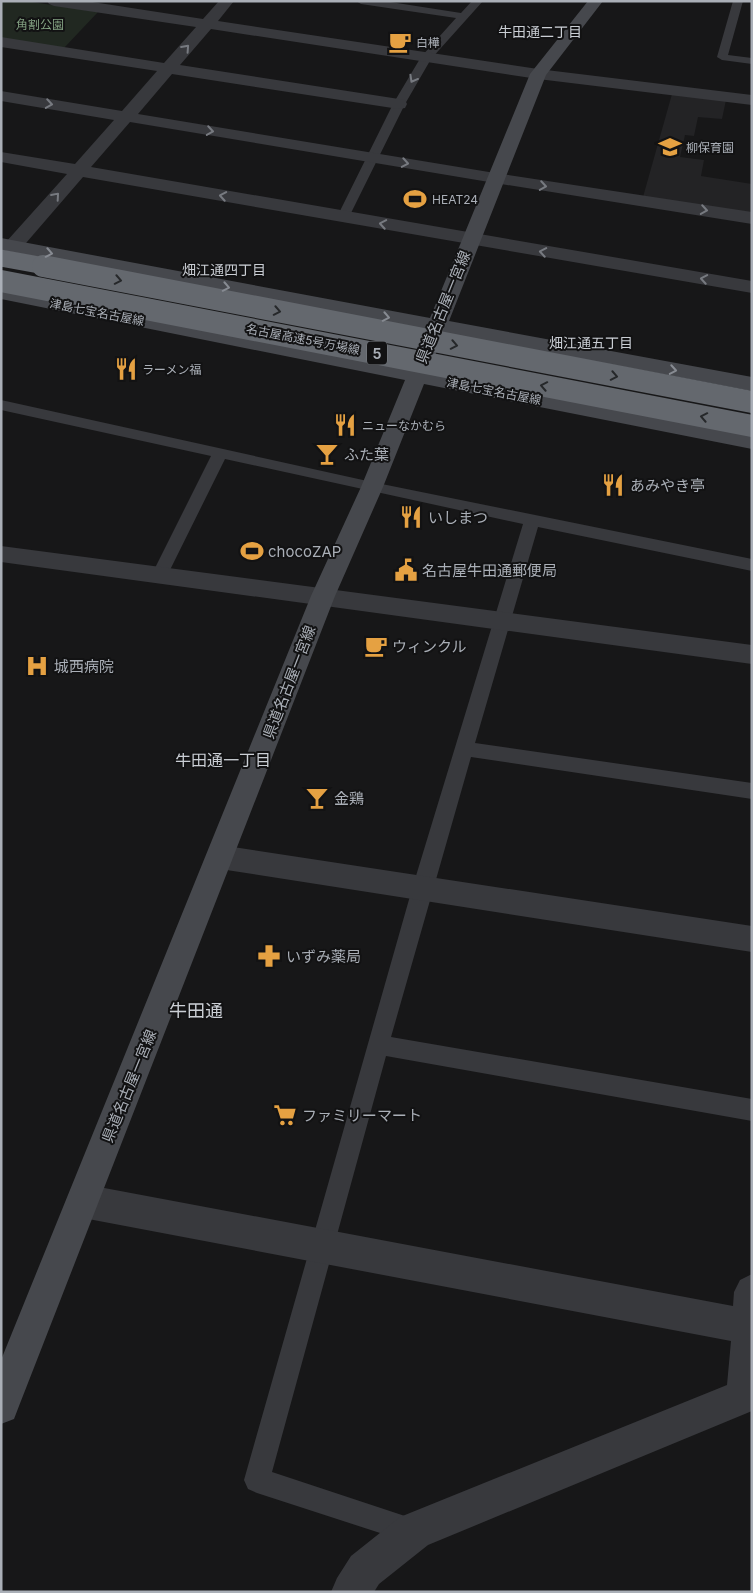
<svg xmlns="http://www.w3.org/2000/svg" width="753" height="1593" font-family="Inter,'Noto Sans JP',sans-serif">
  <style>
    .built { fill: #232325 }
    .green { fill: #212821 }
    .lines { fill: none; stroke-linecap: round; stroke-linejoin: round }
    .service { fill: #38393d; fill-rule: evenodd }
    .minor { fill: #38393d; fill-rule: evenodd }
    .secondary { fill: #46484d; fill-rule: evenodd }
    .motorway-bridge-far1 { stroke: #64686e; stroke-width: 17 }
    .motorway-bridge { stroke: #64686e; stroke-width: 22 }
    .oneway { stroke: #777a80 }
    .oneway2 { stroke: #878b92 }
    .oneway3 { stroke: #26282a }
    .labels { text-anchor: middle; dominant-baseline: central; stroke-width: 4; stroke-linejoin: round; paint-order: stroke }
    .far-park-label { font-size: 12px; fill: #83a182; stroke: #121213 }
    .far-poi-label { font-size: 12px; fill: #aaafb7; stroke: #121213; text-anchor: start }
    .far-street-label { font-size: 12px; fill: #aaafb7; stroke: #121213 }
    .far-neighbourhood-label { font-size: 14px; fill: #caced4; stroke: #121213 }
    .shield { fill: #121213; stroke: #7c8086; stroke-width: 1 }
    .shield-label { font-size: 14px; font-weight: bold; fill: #aaafb7 }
    .street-label { font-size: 15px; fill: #aaafb7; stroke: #121213 }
    .poi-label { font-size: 15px; fill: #aaafb7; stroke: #121213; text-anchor: start }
    .neighbourhood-label { font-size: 16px; fill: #caced4; stroke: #121213 }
    .quarter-label { font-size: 18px; fill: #caced4; stroke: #121213 }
  </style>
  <rect width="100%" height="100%" fill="#171718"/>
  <polygon class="built" points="672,94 726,100 722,119 698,117 694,136 685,135 680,157 704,160 701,176 752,184 752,213 643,197"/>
  <polygon class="green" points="1,1 26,1 98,12 63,49 1,39"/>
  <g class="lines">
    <g class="service">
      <polygon points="356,1 384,1 461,13 472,1 483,1 431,59 405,104 349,217 343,221 337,217 393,104 421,57 456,18 361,4"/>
      <polygon points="733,1 743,1 728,55 752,58 752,64 722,60 717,57"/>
      <polygon points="1,400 372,482 752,559 752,571 538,527 475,743 752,783 752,799 471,757 391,1037 752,1099 752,1121 386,1056 272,1472 423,1522 427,1531 423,1540 414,1544 257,1493 248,1489 244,1480 412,889 523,524 225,459 167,576 165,580 159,582 153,580 151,576 211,456 1,410"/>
    </g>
    <g class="minor">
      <polygon points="47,1 86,1 203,19 219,1 234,1 218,21 538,69 752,95 752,105 538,79 211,29 180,65 399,99 405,100 407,104 405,108 399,109 172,74 138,114 495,173 752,212 752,224 495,183 130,122 91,167 752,281 752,293 83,177 20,250 13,252 6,250 4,246 6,242 67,174 1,162 1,152 75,164 114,120 1,101 1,91 122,111 157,71 1,47 1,37 164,63 196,27 54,6 49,4"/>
      <polygon points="1,546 752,645 752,664 1,562"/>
      <polygon points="220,845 752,926 752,952 220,869 210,866 206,857 210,848"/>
      <polygon points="83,1184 733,1306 734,1292 740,1280 752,1274 752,1411 428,1545 379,1584 374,1592 331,1592 337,1578 351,1556 400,1517 727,1385 731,1341 83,1218 71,1213 66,1201 71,1189"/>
    </g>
    <polygon class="secondary" points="588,1 603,1 546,75 449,321 752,377 752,391 444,333 429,371 752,435 752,449 424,384 383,487 335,596 19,1406 14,1419 1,1424 1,1360 311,596 361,487 405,380 1,299 1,287 410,367 425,329 1,250 1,238 430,318 530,74"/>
    <polyline class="motorway-bridge-far1" points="1,258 50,267"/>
    <g class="motorway-bridge">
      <polyline points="43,266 752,402"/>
      <polyline points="1,281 752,426"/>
    </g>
  </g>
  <defs><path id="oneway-chevron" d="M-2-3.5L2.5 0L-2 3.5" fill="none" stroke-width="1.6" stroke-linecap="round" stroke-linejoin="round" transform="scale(1.25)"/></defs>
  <g class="oneway">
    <use href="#oneway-chevron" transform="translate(186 48) rotate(-48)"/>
    <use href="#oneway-chevron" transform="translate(413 79) rotate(119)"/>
    <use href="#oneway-chevron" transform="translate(49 104) rotate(9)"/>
    <use href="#oneway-chevron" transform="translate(210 131) rotate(9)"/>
    <use href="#oneway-chevron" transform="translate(405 163) rotate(10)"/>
    <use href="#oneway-chevron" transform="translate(543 186) rotate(9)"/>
    <use href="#oneway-chevron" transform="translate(56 196) rotate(-49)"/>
    <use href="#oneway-chevron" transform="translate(223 196) rotate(-170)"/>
    <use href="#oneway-chevron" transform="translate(704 210) rotate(9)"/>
    <use href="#oneway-chevron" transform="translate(383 224) rotate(-170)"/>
    <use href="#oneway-chevron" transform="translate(543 252) rotate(-170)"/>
    <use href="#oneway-chevron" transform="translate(704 279) rotate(-170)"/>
  </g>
  <g class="oneway2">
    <use href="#oneway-chevron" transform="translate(49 253) rotate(11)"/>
    <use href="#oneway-chevron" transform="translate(226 287) rotate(11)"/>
    <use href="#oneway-chevron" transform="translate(386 317) rotate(11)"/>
    <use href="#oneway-chevron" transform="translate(673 370) rotate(10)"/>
  </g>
  <g class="oneway3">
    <use href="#oneway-chevron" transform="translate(118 280) rotate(11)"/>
    <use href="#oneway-chevron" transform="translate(277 311) rotate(11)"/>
    <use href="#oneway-chevron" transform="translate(454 345) rotate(11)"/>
    <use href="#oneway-chevron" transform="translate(614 376) rotate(11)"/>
    <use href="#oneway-chevron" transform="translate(544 386) rotate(-169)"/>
    <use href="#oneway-chevron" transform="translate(704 417) rotate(-169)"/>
  </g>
  <defs>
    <symbol id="cafe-bare" viewBox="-9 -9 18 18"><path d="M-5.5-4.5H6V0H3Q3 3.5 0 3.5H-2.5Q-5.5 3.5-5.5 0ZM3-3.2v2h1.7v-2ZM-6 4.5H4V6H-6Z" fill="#e5a142" stroke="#121213" stroke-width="2.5" paint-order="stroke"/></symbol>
    <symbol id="school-bare" viewBox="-9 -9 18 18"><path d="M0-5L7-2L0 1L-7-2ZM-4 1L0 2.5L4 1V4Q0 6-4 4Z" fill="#e5a142" stroke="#121213" stroke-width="2.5" paint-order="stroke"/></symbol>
    <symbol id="stadium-bare" viewBox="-9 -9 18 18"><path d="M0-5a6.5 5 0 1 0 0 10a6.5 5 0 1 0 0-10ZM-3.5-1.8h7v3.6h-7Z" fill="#e5a142" stroke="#121213" stroke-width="2.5" paint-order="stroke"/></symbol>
    <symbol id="restaurant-bare" viewBox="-9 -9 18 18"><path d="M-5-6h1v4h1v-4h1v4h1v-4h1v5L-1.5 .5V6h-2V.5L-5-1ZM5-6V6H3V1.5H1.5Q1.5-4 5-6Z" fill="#e5a142" stroke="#121213" stroke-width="2.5" paint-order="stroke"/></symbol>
    <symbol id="bar-bare" viewBox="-9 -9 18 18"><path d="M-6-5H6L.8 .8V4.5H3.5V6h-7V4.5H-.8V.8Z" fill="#e5a142" stroke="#121213" stroke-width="2.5" paint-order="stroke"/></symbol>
    <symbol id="civic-bare" viewBox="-9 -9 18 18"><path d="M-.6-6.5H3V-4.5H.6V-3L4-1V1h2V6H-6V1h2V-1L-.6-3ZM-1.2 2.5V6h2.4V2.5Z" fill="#e5a142" stroke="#121213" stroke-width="2.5" paint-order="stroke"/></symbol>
    <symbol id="hospital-bare" viewBox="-9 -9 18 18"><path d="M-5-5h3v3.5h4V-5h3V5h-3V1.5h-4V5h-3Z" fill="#e5a142" stroke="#121213" stroke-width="2.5" paint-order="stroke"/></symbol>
    <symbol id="pharmacy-bare" viewBox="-9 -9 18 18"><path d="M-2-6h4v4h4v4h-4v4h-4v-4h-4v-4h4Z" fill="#e5a142" stroke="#121213" stroke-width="2.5" paint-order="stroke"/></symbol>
    <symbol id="supermarket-bare" viewBox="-9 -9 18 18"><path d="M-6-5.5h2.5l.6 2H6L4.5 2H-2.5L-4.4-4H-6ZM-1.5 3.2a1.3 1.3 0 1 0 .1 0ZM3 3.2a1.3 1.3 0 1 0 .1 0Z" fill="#e5a142" stroke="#121213" stroke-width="2.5" paint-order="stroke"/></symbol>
  </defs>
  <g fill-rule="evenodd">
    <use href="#cafe-bare" x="384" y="26" width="32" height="32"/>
    <use href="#school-bare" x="654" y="131" width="32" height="32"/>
    <use href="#stadium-bare" x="399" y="183" width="32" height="32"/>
    <use href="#restaurant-bare" x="110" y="353" width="32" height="32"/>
    <use href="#restaurant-bare" x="329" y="409" width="32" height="32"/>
    <use href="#bar-bare" x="311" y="438" width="32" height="32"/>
    <use href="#restaurant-bare" x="597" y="469" width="32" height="32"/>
    <use href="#restaurant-bare" x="395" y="501" width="32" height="32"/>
    <use href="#stadium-bare" x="236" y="535" width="32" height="32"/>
    <use href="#civic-bare" x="390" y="554" width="32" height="32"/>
    <use href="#cafe-bare" x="360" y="630" width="32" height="32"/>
    <use href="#hospital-bare" x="21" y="650" width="32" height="32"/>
    <use href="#bar-bare" x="301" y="782" width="32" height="32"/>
    <use href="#pharmacy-bare" x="253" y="940" width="32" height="32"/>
    <use href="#supermarket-bare" x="269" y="1099" width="32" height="32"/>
  </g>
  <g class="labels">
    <g class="far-park-label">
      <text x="40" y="24">角割公園</text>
    </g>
    <g class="far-poi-label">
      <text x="416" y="42">白樺</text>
      <text x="686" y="147">柳保育園</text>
      <text x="432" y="199">HEAT24</text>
      <text x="142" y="369">ラーメン福</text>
      <text x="362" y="425">ニューなかむら</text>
    </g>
    <g class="far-street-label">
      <text transform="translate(97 312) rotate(11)">津島七宝名古屋線</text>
      <text transform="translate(303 339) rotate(11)">名古屋高速5号万場線</text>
      <text transform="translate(494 391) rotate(11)">津島七宝名古屋線</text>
    </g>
    <g class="far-neighbourhood-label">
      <text x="540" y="31">牛田通二丁目</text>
      <text x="224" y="269">畑江通四丁目</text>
      <text x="591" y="342">畑江通五丁目</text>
    </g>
    <rect class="shield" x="367" y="341.5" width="20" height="23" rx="4"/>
    <g class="shield-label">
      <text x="377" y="353">5</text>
    </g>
    <g class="street-label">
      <text transform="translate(443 307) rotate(-68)">県道名古屋一宮線</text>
      <text transform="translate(289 682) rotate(-69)">県道名古屋一宮線</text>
      <text transform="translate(129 1086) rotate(-68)">県道名古屋一宮線</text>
    </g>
    <g class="poi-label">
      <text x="344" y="454">ふた葉</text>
      <text x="630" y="485">あみやき亭</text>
      <text x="428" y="517">いしまつ</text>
      <text x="268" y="551">chocoZAP</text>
      <text x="422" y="570">名古屋牛田通郵便局</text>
      <text x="392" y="646">ウィンクル</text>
      <text x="54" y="666">城西病院</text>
      <text x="334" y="798">金鶏</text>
      <text x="286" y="956">いずみ薬局</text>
      <text x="302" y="1115">ファミリーマート</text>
    </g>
    <g class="neighbourhood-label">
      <text x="223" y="760">牛田通一丁目</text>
    </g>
    <g class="quarter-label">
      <text x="196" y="1010">牛田通</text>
    </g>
  </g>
  <rect width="753" height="1593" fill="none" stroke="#aaafb7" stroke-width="5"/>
</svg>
